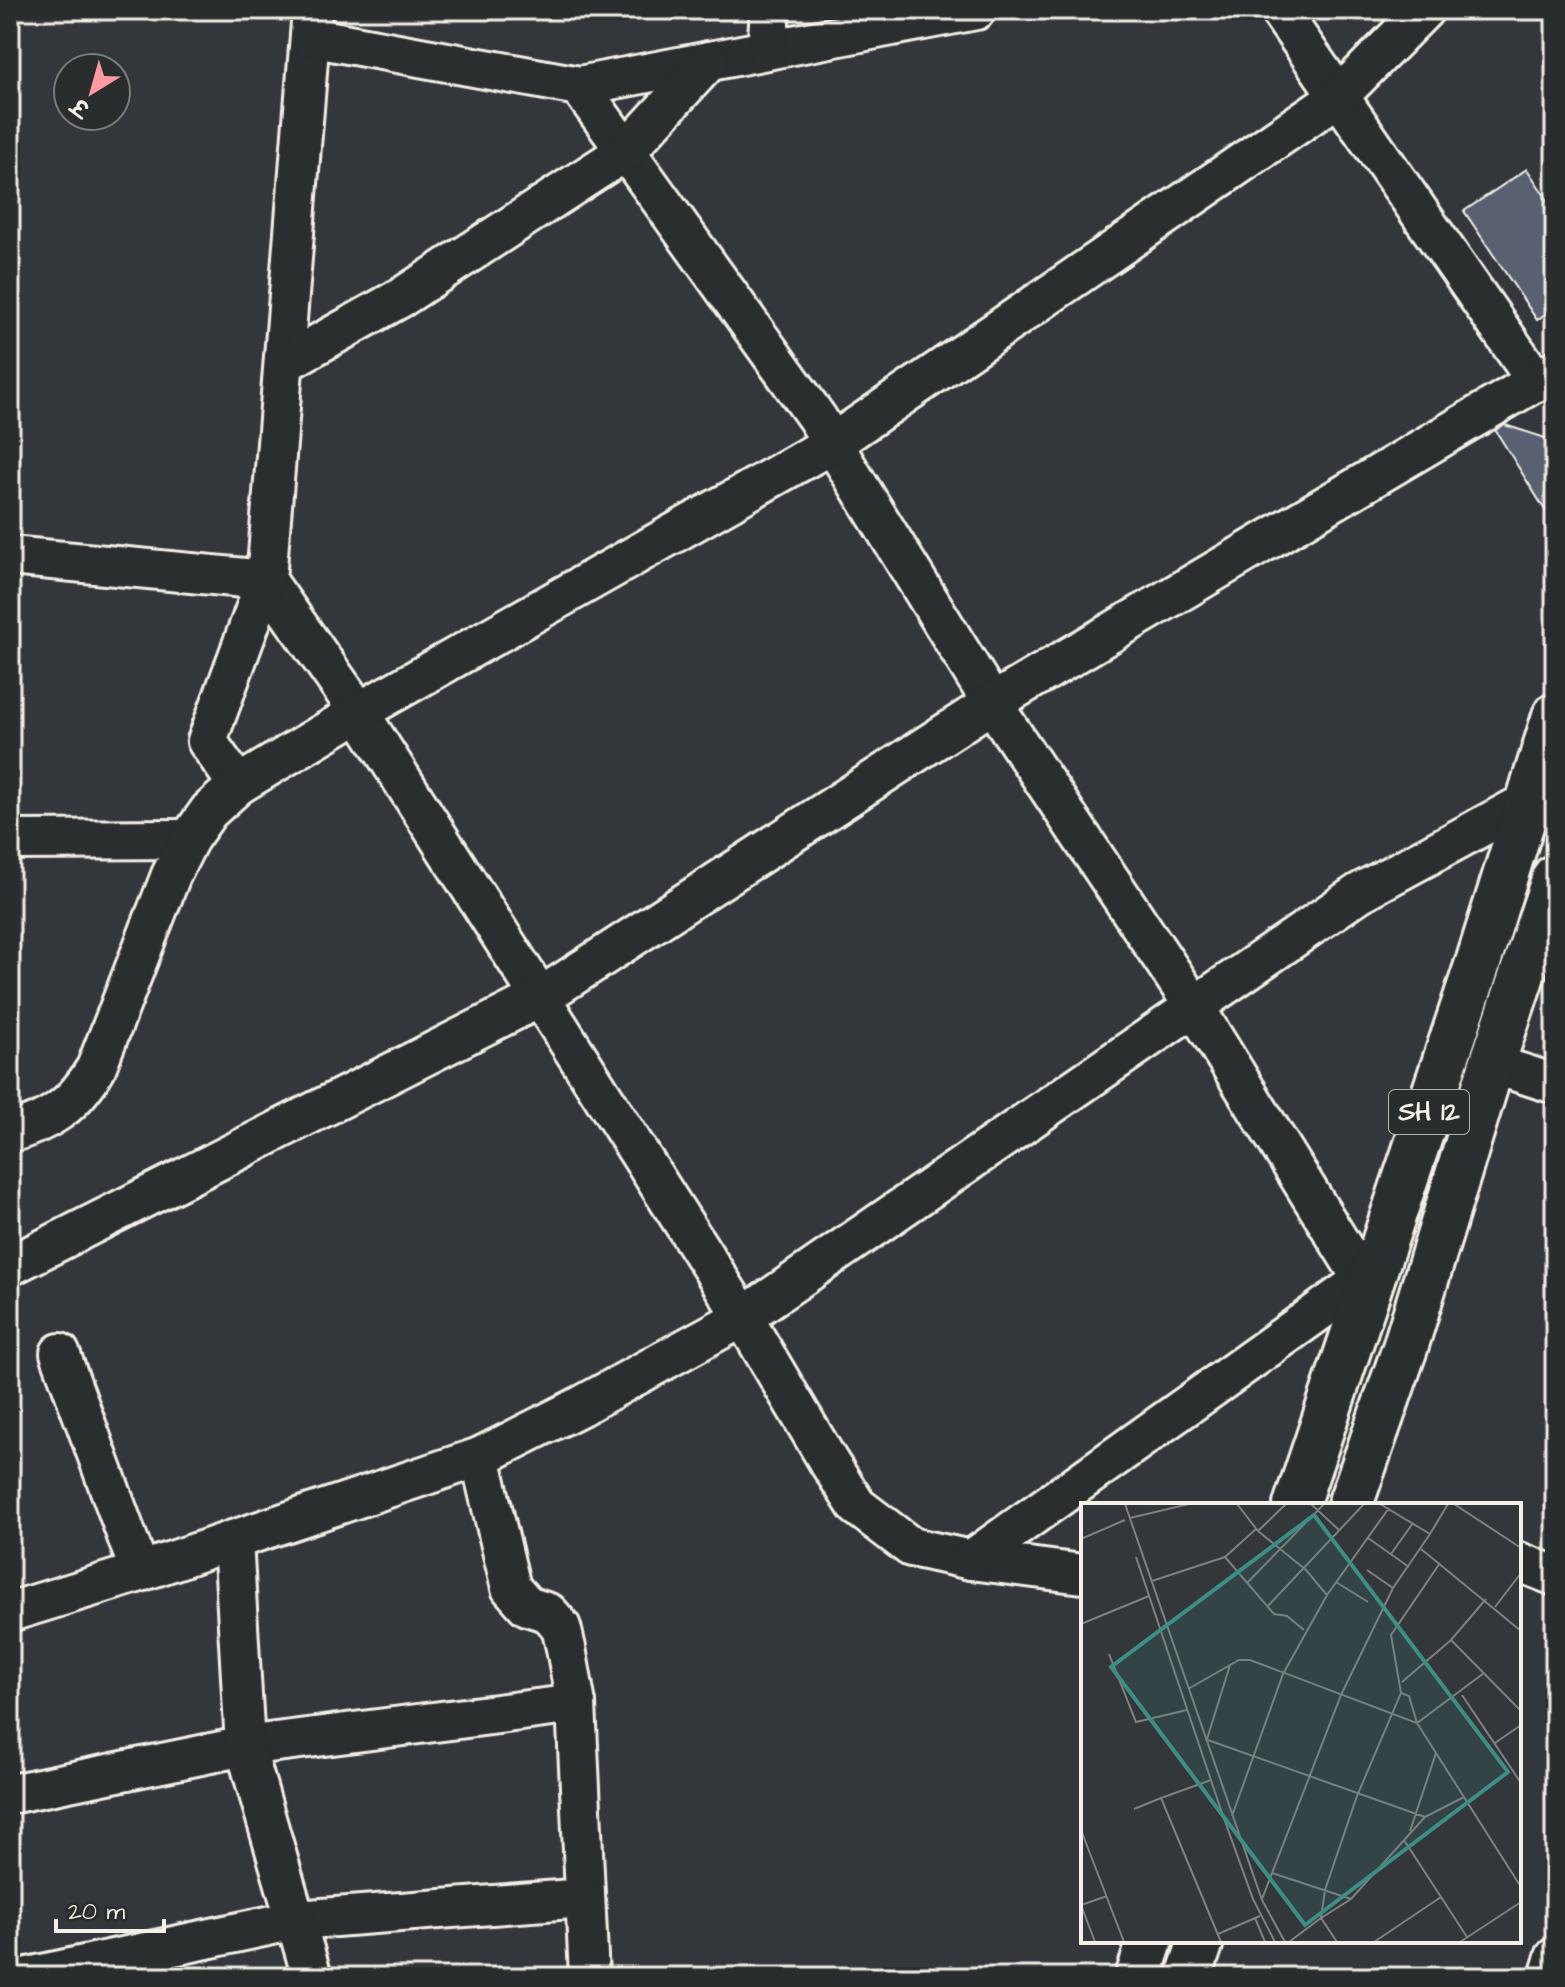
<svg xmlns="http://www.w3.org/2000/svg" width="1565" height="1987" font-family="'Architects Daughter','Playpen Sans Deva',sans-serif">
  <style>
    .building { fill: #596071; stroke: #f4f1e8; stroke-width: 2 }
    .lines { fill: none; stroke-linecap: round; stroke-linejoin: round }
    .minor-casing { stroke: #f4f1e8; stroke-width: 44 }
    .primary-casing { stroke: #f4f1e8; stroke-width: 50 }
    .minor { stroke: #2a2d2e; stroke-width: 38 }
    .primary { stroke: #2a2d2e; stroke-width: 44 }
    .labels { text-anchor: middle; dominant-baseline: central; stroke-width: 6; stroke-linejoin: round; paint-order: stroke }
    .shield { fill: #2a2d2e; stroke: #b7b6b0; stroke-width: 2 }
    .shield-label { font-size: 26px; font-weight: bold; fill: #f4f1e8 }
    .inset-road { fill: none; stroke: #808180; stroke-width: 2 }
    .view { fill: #3d8f86; fill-opacity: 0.15; stroke: #3d8f86; stroke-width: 4 }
    .inset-edge { fill: none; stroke: #f4f1e8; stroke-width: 4 }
  </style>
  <rect width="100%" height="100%" fill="#33373b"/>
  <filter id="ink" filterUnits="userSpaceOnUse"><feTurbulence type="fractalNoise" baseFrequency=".0125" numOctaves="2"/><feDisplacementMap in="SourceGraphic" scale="16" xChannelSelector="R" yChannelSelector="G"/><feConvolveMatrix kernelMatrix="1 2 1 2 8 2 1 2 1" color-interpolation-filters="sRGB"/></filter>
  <g filter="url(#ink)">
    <g class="building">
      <polygon points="1527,169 1555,211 1555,307 1537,320 1464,211"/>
      <polygon points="1489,420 1555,441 1555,526"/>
    </g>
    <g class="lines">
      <defs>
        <g id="minor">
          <polyline points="312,10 266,580 359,712 743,1317 828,1461 857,1506 911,1547 971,1560 1083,1574"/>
          <polyline points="976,10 579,86 817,418 992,703 1194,1006 1369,1290"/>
          <polyline points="1279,10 1537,382"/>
          <polyline points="310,37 579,86"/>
          <polyline points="767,50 770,10"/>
          <polyline points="284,363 402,297 626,151 709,61"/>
          <polyline points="10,556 266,580 207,741 238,785"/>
          <polyline points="10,840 189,839"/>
          <polyline points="1492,1064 1555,1084"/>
          <path d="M10 1133C52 1120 73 1106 96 1068L171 875 189 839 209 811 238 785 359 712 833 443 1339 96 1424 10"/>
          <polyline points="10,1266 539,998 992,703 1555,370"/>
          <polyline points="60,1353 140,1572"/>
          <polyline points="480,1457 511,1588 527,1606 549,1613 561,1627 566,1648 576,1704 589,1977"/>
          <polyline points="971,1560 1364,1279"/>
          <polyline points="1519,1562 1555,1576"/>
          <polyline points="10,1612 140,1572 233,1540"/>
          <polyline points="10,1794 245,1746 576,1704"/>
          <polyline points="28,1977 296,1920 585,1898"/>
          <polyline points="312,1977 245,1746 233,1540 480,1457 581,1406 743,1317 1359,893 1529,801"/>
          <polyline points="1549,1977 1555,1957"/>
        </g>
        <g id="primary">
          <polyline points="1296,1505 1479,960 1555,716"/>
          <polyline points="1350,1505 1405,1348 1492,1064 1555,877"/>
          <polyline points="1138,1977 1150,1941"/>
          <polyline points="1189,1977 1201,1941"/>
        </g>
      </defs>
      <use href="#minor" class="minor-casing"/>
      <use href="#primary" class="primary-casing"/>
      <use href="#minor" class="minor"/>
      <use href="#primary" class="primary"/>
    </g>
  </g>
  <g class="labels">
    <rect class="shield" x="1389" y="1090" width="80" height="44" rx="6"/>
    <g class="shield-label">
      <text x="1429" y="1112">SH 12</text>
    </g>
  </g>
  <g transform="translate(1081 1503)">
    <rect width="440" height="440" fill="#33373b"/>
    <path class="inset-road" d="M44 1 181 397 204 439M230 1 259 28M299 1 349 31 367 1M373 1 440 45M49 15 108 1M177 28 205 1M287 35 328 64M0 36 44 17M340 46 440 128M310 51 332 20M55 54 141 310 172 396 194 439M144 54 175 26M286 67 312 85M71 78 144 54 193 111 206 113 223 127M255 79 287 99M166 80 243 1M246 92 308 5M186 104 283 1M414 104 440 70M0 121 68 93M370 137 440 208M28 151 55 219 106 207M321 179 370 137 405 96M107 186 158 157H169L336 220 440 384M320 190 328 193 336 220 403 170M381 192 440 280M124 236 344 314 270 396 240 415M126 236 149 162M414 240 440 222M130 277 80 295 140 439M53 306 80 295M151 313 202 171 246 92 225 67 177 28 156 1M344 314 383 294M0 327 43 439M329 328 355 250M323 337 386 434M191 370 270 396M181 396 260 192 312 85 349 31M174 415 184 439M240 415 244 387 276 293 320 190 310 132 359 60M137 431 179 413M14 439 0 402 26 393M208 439 240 415 256 439M293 439 360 394M379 439 440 399"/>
    <path class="view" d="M233 12 427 269 224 422 30 164Z"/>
    <rect width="440" height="440" class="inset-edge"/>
  </g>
  <rect width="1565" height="1987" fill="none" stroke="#2a2d2e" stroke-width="40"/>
  <rect x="20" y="20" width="1525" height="1947" fill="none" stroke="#f4f1e8" stroke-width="3" filter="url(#ink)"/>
  <g transform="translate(92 92) rotate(217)"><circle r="38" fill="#2a2d2e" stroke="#7b7b78" stroke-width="2"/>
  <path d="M0-6L14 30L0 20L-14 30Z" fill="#ff9aa2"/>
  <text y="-12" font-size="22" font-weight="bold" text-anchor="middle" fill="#f4f1e8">उ</text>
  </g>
  <path d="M56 1919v12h108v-12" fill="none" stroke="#f4f1e8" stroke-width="4"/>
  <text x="68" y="1919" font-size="24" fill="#f4f1e8" stroke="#2a2d2e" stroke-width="6" paint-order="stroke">20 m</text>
</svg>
